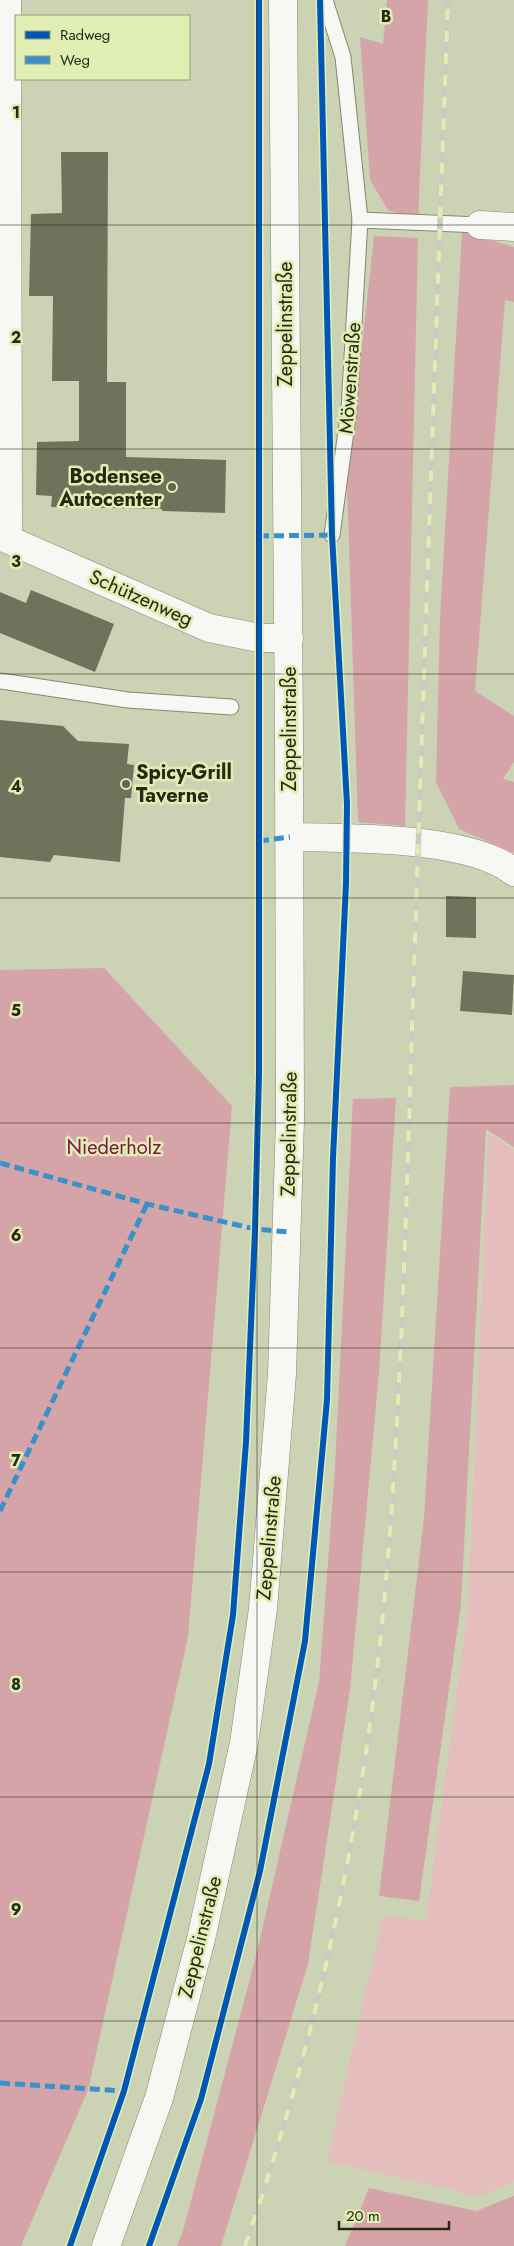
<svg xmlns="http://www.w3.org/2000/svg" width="514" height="2246" font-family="Jost,sans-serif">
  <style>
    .green { fill: #e5bdbd }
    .forest { fill: #d5a4a9 }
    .building { fill: #6f735b }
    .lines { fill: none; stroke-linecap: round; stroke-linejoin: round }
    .service-casing { stroke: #848970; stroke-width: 17 }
    .minor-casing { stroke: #848970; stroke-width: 29 }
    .secondary-casing { stroke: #848970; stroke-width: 29 }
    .service { stroke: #f7f8f4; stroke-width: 15 }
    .minor { stroke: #f7f8f4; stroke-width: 28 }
    .secondary { stroke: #f7f8f4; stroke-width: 28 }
    .rail-casing { stroke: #caccc2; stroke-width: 5.5 }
    .rail { stroke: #e1eeb3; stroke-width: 4; stroke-dasharray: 11; stroke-linecap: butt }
    .quiet { stroke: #3a90c8; stroke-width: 5; stroke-dasharray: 10 5; stroke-linecap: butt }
    .cycleway-casing { stroke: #e1eeb3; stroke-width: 9 }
    .cycleway { stroke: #0057b8; stroke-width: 6 }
    .grid { fill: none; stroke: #262a14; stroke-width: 1; stroke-opacity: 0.55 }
    .poi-dot { fill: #60654c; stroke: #e1eeb3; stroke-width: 2 }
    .labels { text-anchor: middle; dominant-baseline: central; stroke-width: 5; stroke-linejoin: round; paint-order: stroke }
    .street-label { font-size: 20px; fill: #262a14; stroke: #e1eeb3 }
    .poi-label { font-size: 20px; font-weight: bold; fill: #262a14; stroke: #e1eeb3; text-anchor: end }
    .park-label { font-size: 20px; fill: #84124a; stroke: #e1eeb3 }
    .grid-label { font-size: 16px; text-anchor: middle; font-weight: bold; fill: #262a14; stroke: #e1eeb3; stroke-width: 5; stroke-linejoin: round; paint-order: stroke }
  </style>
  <rect width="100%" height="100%" fill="#ccd3b4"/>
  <polygon class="green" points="489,1133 514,1151 514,2182 478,2196 327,2161 383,1915 426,1921 468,1609"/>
  <g class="forest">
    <polygon points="387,0 428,0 418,219 388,210 370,180 360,37 383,44"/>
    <polygon points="462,232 514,247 514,302 505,300 475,691 514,716 514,762 503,779 514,782 514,853 459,829 436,782 440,618"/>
    <polygon points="374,236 418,238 405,826 358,822 347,483"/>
    <polygon points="104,968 232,1106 188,1637 88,2090 21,2246 0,2246 0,970"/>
    <polygon points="514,1085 514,1147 486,1129 461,1604 419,1901 379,1896 424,1518 450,1087"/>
    <polygon points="396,1098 379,1373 350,1689 308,1964 221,2246 177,2246 183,2231 256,1956 319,1682 335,1468 353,1099"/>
    <polygon points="369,2188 476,2211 514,2196 514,2246 345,2246"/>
  </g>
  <g class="building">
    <polygon points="61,152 108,152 107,382 126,382 126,457 226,460 225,513 162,511 162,509 51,507 52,496 36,495 37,442 79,441 79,381 52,381 53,296 29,296 31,214 62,213"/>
    <polygon points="31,590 114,624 95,672 0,633 0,592 26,603"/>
    <polygon points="0,720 63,726 78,741 129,744 127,764 134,765 131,798 125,798 120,862 54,855 50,862 0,857"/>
    <polygon points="446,896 476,897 476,938 446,937"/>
    <polygon points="463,971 514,975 512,1015 460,1011"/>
  </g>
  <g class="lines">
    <defs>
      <g id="service">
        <polyline points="325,0 343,57 360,220 349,409 332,535"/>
        <polyline points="360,220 480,225"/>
        <polyline points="0,681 128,700 231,707"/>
      </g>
      <g id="minor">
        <polyline points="7,0 8,538"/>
        <polyline points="480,225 514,227"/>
        <polyline points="0,536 209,628 259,638 289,638"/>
        <path d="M290 837C347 838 470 836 514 872"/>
      </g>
      <polyline id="secondary" points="106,2246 159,2098 201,1939 244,1743 263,1609 282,1374 290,1120 289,734 283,0"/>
    </defs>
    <use href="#service" class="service-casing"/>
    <use href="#minor" class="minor-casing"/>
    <use href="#secondary" class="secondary-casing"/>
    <use href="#service" class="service"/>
    <use href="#minor" class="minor"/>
    <use href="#secondary" class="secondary"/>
    <defs>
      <path id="rail" d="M245 2246C316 2042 362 1829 383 1614 402 1410 406 1205 413 1000 424 667 436 333 448 0"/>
    </defs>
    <use href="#rail" class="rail-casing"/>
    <use href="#rail" class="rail"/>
    <g class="quiet">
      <polyline points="259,536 332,535"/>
      <polyline points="259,841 290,837"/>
      <polyline points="0,1163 147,1204 255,1229 288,1232"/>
      <polyline points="0,1511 147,1204"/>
      <polyline points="0,2083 124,2091"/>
    </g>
    <defs>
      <g id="cycleway">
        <polyline points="70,2246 124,2091 209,1764 233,1615 246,1442 255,1229 259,1074 259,0"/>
        <polyline points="149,2246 201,2099 260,1871 305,1641 327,1400 333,1158 346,884 347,804 332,535 320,0"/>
      </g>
    </defs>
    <use href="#cycleway" class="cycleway-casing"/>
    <use href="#cycleway" class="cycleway"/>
  </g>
  <path class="grid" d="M257 0V2246M0 225H514M0 449H514M0 674H514M0 898H514M0 1123H514M0 1348H514M0 1572H514M0 1797H514M0 2021H514"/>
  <g class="poi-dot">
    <circle cx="172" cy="487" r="5"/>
    <circle cx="126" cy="784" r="5"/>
  </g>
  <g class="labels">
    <g class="street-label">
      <text transform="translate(285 324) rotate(-90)">Zeppelinstraße</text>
      <text transform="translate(350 378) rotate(-86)">Möwenstraße</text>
      <text transform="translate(141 598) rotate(24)">Schützenweg</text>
      <text transform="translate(289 729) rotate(-90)">Zeppelinstraße</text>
      <text transform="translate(289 1134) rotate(-89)">Zeppelinstraße</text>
      <text transform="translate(269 1538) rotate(-85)">Zeppelinstraße</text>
      <text transform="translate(200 1937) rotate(-76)">Zeppelinstraße</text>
    </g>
    <g class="poi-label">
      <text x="162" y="476">Bodensee<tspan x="162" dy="23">Autocenter</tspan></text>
      <text x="136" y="772" text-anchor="start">Spicy-Grill<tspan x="136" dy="23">Taverne</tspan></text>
    </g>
    <g class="park-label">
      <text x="114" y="1147">Niederholz</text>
    </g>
  </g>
  <g class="grid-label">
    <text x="386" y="22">B</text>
    <text x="16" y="118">1</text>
    <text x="16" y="343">2</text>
    <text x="16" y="567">3</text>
    <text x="16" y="792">4</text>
    <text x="16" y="1016">5</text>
    <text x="16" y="1241">6</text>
    <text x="16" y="1466">7</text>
    <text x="16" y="1690">8</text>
    <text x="16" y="1915">9</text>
  </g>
  <rect x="15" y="15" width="175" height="65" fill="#e1eeb3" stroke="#96a073"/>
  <rect x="25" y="31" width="25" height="8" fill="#0057b8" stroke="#96a073"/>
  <text x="60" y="40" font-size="15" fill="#262a14">Radweg</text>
  <rect x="25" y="56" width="25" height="8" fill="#3a90c8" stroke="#96a073"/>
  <text x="60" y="65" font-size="15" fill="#262a14">Weg</text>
  <path d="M339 2221v8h110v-8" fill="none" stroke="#262a14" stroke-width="2.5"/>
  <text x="346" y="2221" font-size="15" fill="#262a14" stroke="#e1eeb3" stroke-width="4" paint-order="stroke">20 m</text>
</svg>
